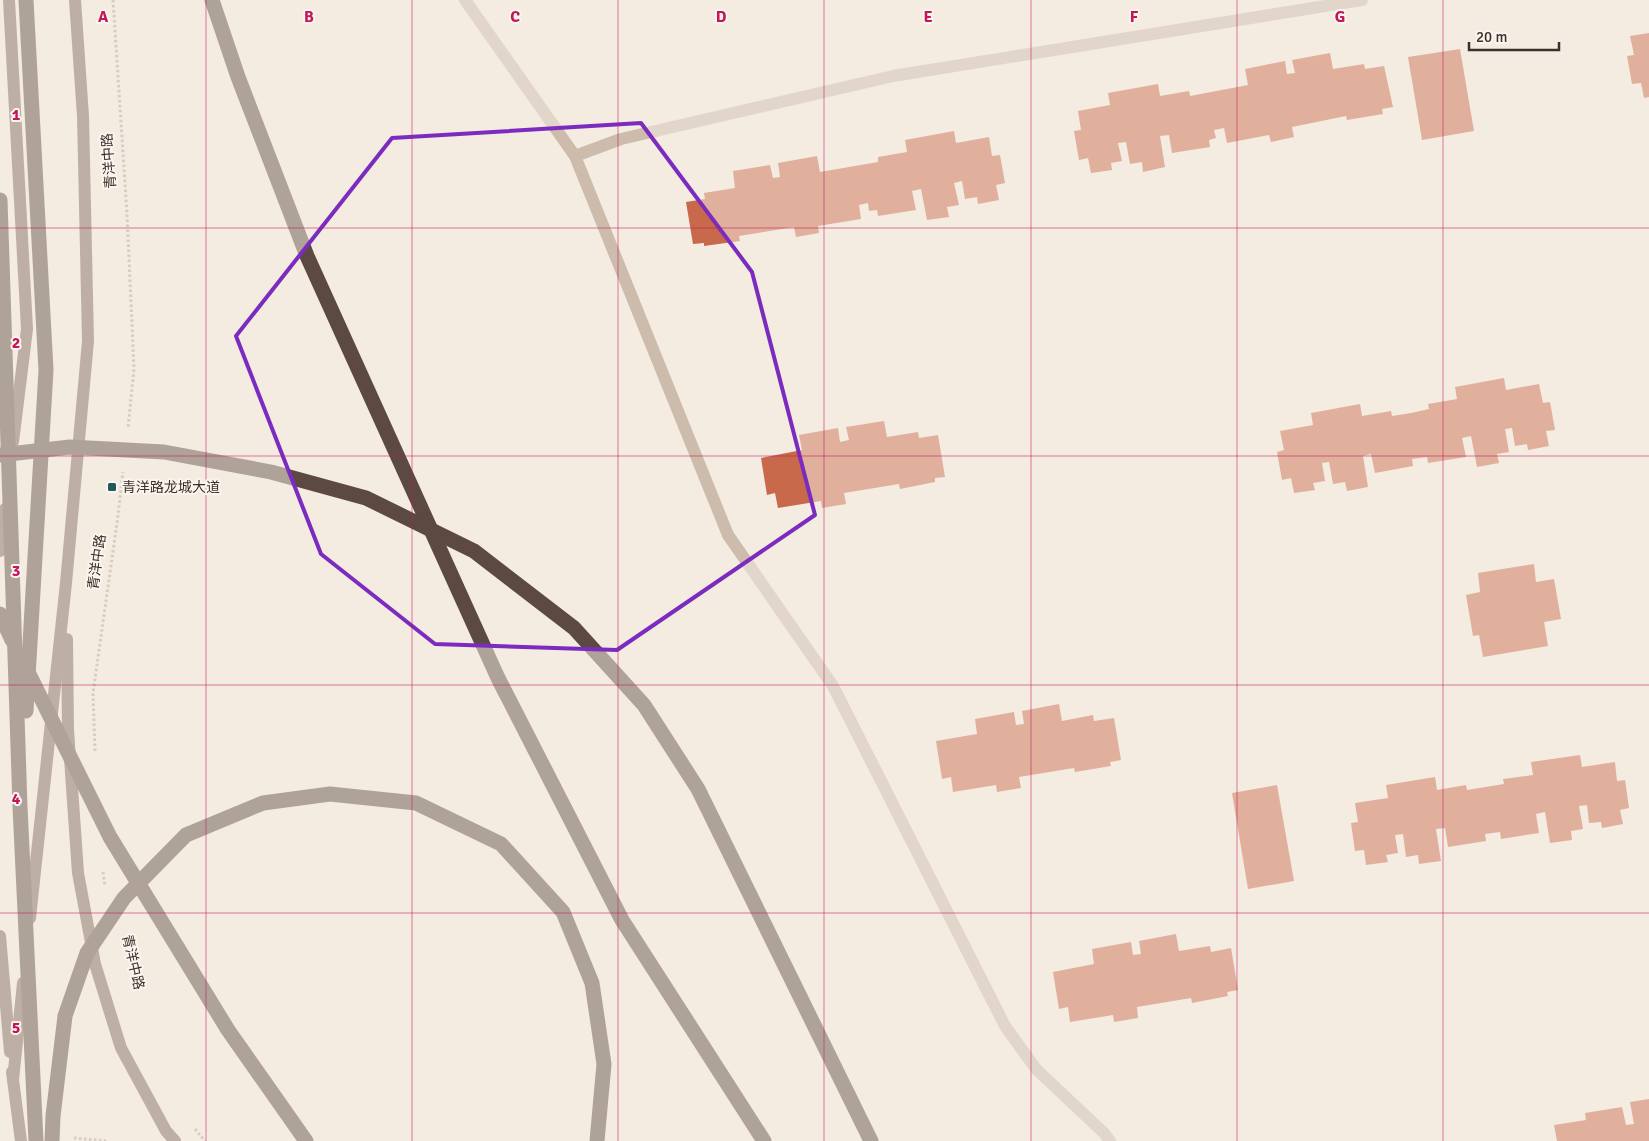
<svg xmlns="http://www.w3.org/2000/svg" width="1649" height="1141" font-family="Signika,'Noto Sans SC',sans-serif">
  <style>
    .building { fill: #c8694b }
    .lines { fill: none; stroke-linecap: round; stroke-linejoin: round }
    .path { stroke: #b9a596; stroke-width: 3; stroke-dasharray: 2.5 2.5; stroke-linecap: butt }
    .minor { stroke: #cdbbac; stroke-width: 12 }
    .major { stroke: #7d675c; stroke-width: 12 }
    .highway { stroke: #5c4a42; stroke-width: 15 }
    .marked { fill: none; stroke: #7b2cbf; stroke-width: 4; stroke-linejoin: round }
    .grid { fill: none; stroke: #c2185b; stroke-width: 1; stroke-opacity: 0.55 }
    .poi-dot { fill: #1f5a5e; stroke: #fbf5ee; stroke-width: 2 }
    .labels { text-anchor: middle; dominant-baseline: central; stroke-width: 4; stroke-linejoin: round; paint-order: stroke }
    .street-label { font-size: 14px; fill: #3b302b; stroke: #fbf5ee }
    .poi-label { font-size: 14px; fill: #3b302b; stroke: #fbf5ee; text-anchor: start }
    .grid-label { font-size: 16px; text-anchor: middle; font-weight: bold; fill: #c2185b; stroke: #fbf5ee; stroke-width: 4; stroke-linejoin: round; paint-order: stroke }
  </style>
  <rect width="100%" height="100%" fill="#f4ebe1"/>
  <g class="building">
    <polygon points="1649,33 1649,97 1644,98 1641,83 1632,84 1627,56 1634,55 1630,36"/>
    <polygon points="1460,49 1474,131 1422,140 1408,57"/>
    <polygon points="1330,53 1333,69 1364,64 1365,69 1384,66 1393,107 1382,109 1383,114 1347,120 1346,116 1292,127 1294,137 1271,142 1269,135 1227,143 1224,128 1214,130 1216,138 1209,140 1210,147 1172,153 1169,135 1160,136 1165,167 1143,172 1142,162 1130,164 1126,142 1118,143 1122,161 1111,163 1112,170 1091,173 1088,158 1079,160 1074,131 1081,130 1078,111 1110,105 1108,93 1158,84 1160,96 1189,91 1190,96 1248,85 1245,69 1285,61 1287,74 1295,73 1292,60"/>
    <polygon points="954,131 956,143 989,137 992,156 1000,155 1005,183 996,185 999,200 978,204 977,197 965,199 962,181 954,183 959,205 947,207 949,217 927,220 921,189 912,191 916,210 878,216 877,210 869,211 868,203 859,205 861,219 818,226 819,233 796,237 794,227 739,236 740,241 704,246 704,243 693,244 686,202 705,199 704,193 735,188 733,171 770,165 773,178 780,177 778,163 817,156 820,172 878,162 878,157 907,152 905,140"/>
    <polygon points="1504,378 1506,390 1539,384 1543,403 1550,402 1555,430 1546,431 1549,446 1528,450 1527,444 1515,446 1512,428 1505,429 1509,452 1497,454 1499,463 1477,467 1471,436 1462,438 1466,457 1428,463 1427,457 1412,459 1413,466 1375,473 1371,454 1363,456 1368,487 1347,491 1345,482 1333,484 1329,462 1322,463 1325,481 1313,483 1315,490 1294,493 1291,478 1282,480 1277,452 1284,450 1280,431 1313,425 1311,413 1360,404 1362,416 1391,411 1392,416 1411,413 1429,409 1428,404 1457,399 1455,387"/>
    <polygon points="884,421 887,437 918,432 919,438 938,435 945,477 935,478 935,482 900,489 899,484 844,493 846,504 822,508 821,501 778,508 775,493 767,495 761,458 802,450 799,435 838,428 840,442 849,440 846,427"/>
    <polygon points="1534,564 1536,582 1554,579 1561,619 1544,622 1548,646 1483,657 1479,635 1473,636 1466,595 1480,592 1478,573"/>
    <polygon points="1059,704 1062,721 1093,715 1094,721 1114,718 1121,760 1110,762 1111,766 1075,772 1074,768 1019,777 1021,788 997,792 996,785 953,792 951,777 942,779 936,741 977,734 975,719 1014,712 1016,725 1024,724 1022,711"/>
    <polygon points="1580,755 1582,767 1615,762 1617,781 1625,780 1629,808 1620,810 1623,824 1602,828 1601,822 1589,823 1587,805 1579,806 1583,829 1571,831 1572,840 1550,843 1545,812 1536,814 1539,833 1501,839 1500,832 1485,834 1486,841 1448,847 1445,828 1436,829 1441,861 1419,864 1418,855 1406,857 1403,834 1395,835 1398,853 1386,855 1388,862 1366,865 1364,850 1355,851 1351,823 1358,822 1355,803 1388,798 1386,785 1435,777 1437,790 1466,785 1467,790 1504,784 1503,779 1533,775 1531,762"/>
    <polygon points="1277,785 1294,881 1248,889 1232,793"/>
    <polygon points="1176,934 1179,951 1210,946 1211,952 1231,948 1238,990 1227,992 1228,996 1192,1003 1191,998 1137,1007 1138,1018 1114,1022 1113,1015 1070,1022 1068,1007 1059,1009 1053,972 1094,964 1092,949 1131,942 1133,955 1141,954 1139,941"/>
    <polygon points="1649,1099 1649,1141 1557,1141 1554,1125 1586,1120 1585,1113 1622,1107 1626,1125 1634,1124 1630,1102"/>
  </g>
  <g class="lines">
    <g class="path">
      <polyline points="113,0 127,214 134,369 128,428"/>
      <polyline points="95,751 93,693 117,523 123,472"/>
      <polyline points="103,872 105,886"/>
      <polyline points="195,1129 205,1141"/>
      <polyline points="74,1138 106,1141"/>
    </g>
    <g class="minor">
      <polyline points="465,0 575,156 728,535 833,686 1005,1026 1036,1069 1104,1133 1110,1141"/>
      <polyline points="575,156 621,139 893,76 1362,0"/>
    </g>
    <g class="major">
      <polyline points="9,0 27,329 13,442"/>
      <polyline points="0,551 5,509"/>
      <polyline points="67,639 68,730 78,873 95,964 121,1048 166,1131 175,1141"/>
      <polyline points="30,918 66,583 88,341 83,116 75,0"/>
      <polyline points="0,936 10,1052"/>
      <polyline points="12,1072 21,1141"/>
      <polyline points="13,1080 23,983"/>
    </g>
    <g class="highway">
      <polyline points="26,0 46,370 26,711"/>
      <polyline points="212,0 238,77 307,256 498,678 622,920 764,1141"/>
      <polyline points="0,200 20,807 36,1141"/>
      <polyline points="0,455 70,447 164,452 271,472 366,498 474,551 574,628 644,705 698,789 871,1141"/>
      <polyline points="0,614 12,640"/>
      <polyline points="29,674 110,837 228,1030 306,1141"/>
      <polyline points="52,1141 53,1116 65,1016 87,953 124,898 186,835 263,803 330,794 416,803 501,844 563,912 592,983 604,1064 597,1141"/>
    </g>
  </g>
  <path d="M0 0H1649V1141H0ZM641 123 752 272 815 515 617 650 435 644 321 554 236 336 392 138Z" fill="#f4ebe1" fill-opacity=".55" fill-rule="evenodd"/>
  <path class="marked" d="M641 123 752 272 815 515 617 650 435 644 321 554 236 336 392 138Z"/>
  <path class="grid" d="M206 0V1141M412 0V1141M618 0V1141M824 0V1141M1031 0V1141M1237 0V1141M1443 0V1141M0 228H1649M0 456H1649M0 685H1649M0 913H1649"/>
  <rect class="poi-dot" x="107" y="482" width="10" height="10" rx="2.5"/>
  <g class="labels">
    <g class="street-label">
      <text transform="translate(109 161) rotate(-94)">青洋中路</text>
      <text transform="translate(97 562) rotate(-82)">青洋中路</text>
      <text transform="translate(133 962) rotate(77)">青洋中路</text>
    </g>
    <g class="poi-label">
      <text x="122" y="487">青洋路龙城大道</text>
    </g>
  </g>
  <g class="grid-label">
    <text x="103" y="22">A</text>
    <text x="309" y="22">B</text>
    <text x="515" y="22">C</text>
    <text x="721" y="22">D</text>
    <text x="928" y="22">E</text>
    <text x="1134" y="22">F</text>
    <text x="1340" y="22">G</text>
    <text x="16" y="120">1</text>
    <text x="16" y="348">2</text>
    <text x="16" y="576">3</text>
    <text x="16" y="804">4</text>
    <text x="16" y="1033">5</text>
  </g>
  <path d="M1469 42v8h90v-8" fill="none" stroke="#3b302b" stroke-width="2.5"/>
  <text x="1476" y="42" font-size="15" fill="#3b302b" stroke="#fbf5ee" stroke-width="4" paint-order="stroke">20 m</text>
</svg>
